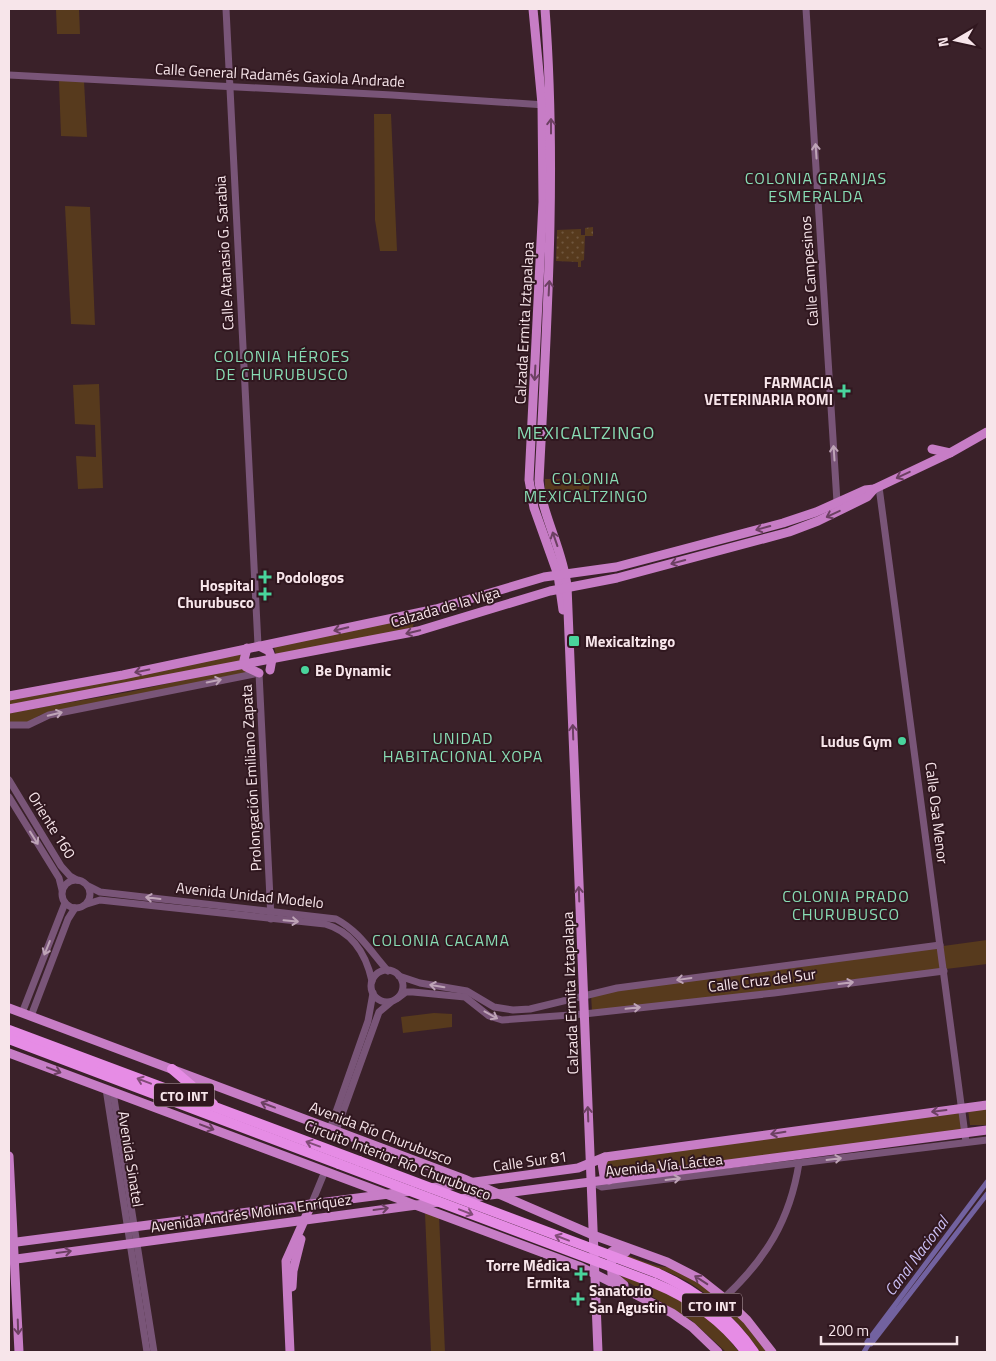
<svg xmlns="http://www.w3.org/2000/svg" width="996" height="1361" font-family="'Titillium Web',sans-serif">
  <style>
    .grass { fill: url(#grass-dots) }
    .green { fill: #573a1d }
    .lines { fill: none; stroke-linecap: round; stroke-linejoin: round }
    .canal { stroke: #7262a0; stroke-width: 5 }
    .minor { stroke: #795578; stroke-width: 7 }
    .major { stroke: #c77dc6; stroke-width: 9 }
    .highway { stroke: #e68ce5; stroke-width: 10 }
    .highway-bridge { stroke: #e68ce5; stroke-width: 10 }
    .oneway { stroke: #6c4062 }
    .oneway2 { stroke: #bea4b7 }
    .oneway3 { stroke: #824c78 }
    .poi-dot { fill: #49d49c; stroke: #30171f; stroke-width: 2 }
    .labels { text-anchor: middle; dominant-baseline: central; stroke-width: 4; stroke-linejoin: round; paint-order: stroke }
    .shield { fill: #30171f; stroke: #bba7ad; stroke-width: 1 }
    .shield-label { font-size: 14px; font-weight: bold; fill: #f7e5ea }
    .street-label { font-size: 15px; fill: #f7e5ea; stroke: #30171f }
    .poi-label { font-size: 15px; font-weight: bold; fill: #f7e5ea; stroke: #30171f; text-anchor: end }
    .neighbourhood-label { font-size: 16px; letter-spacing: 1px; fill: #88dcb4; stroke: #30171f }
    .water-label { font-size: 16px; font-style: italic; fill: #ccc0f6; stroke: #30171f }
    .quarter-label { font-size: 18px; letter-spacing: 1px; fill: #88dcb4; stroke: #30171f }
  </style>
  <defs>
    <pattern id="grass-dots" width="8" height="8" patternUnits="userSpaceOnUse" patternTransform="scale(1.25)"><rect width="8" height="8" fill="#573a1d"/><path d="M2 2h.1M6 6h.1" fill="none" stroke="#70563e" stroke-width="1.8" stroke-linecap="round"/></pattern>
  </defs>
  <rect width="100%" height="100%" fill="#3a2129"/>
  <polygon class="grass" points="593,227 593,236 585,236 584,260 581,261 581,267 578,267 578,262 556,261 557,230 581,229 581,235 585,235 585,228"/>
  <g class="green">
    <polygon points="56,9 79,9 80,34 57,34"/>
    <polygon points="59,81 84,81 87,137 61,136"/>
    <polygon points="374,114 391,114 397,251 380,251 375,220"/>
    <polygon points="65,206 90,207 95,325 71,324"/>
    <polygon points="99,384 103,488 78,489 76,456 96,457 95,425 75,424 73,385"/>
    <polygon points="545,479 590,479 589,490 545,490"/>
    <polygon points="410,618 414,623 412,629 276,656 273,642"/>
    <polygon points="241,653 242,663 9,707 9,698"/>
    <polygon points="242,667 249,672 40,715 27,723 9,722 9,713 129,692"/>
    <polygon points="987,940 987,964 592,1012 591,994"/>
    <polygon points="434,1013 452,1014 452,1027 403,1033 401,1017"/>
    <polygon points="987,1108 987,1125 970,1125 968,1110"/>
    <polygon points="959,1110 962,1130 611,1176 605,1174 604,1163 609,1159"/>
    <polygon points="425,1213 439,1216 445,1352 431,1352"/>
    <path d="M619 1252C631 1256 643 1262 655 1265 660 1267 665 1266 670 1268 711 1284 744 1316 768 1352H760C744 1328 721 1304 696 1287 673 1271 642 1263 615 1253Z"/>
    <path d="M613 1273C669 1293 701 1303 739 1352H726L691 1320Z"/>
  </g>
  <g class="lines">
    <g class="canal">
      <polyline points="987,1182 867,1342 871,1344 987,1194"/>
      <polyline points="864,1352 870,1342"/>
    </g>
    <g class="minor">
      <polyline points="226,9 258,645"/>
      <polyline points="806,9 837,502"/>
      <polyline points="9,75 392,95 545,105"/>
      <polyline points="879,487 966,1142"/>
      <polyline points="9,725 28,725 49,715 259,673 271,919"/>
      <polyline points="9,780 61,866 70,876 77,880"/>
      <polyline points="9,797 59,878 62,890"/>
      <circle cx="76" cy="894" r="14"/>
      <path d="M88 886 100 892 336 919C359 931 371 952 388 971"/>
      <path d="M87 904 100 900 325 924C353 932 366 954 372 981"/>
      <circle cx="387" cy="986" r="16"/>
      <polyline points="399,976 420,983 467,991 494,1007 513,1010 530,1009 617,988 940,945"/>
      <polyline points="398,998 406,992 413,992 465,997 489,1016 502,1020 584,1014 774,993 944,971"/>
      <polyline points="22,1013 65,903"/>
      <polyline points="31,1016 68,919 75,908"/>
      <polyline points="106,1089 147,1352"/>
      <polyline points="113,1092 154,1352"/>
      <polyline points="330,1129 368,1021 373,993"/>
      <polyline points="336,1131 375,1023 379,1012 391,1002"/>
      <polyline points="592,1182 602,1187 987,1140"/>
      <polyline points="311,1205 325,1171"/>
      <path d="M724 1298C766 1259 790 1220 799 1163"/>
    </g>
    <g class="major">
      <polyline points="533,9 542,104 543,202 529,480 534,508 558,575 563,610"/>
      <path d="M545 9C557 167 547 324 539 481 543 518 563 550 567 586L598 1352"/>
      <polyline points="932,449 950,453"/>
      <polyline points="259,646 269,651 272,659 270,670"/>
      <polyline points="247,648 244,660 246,667 259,673"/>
      <polyline points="9,696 123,675 436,609 544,577 616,567 783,523 816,512 865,490 874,489 950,453 987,432"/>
      <polyline points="9,709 418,631 550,591 617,578 789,532 818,521 867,497 874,489"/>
      <polyline points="9,1008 464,1179 593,1235 667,1262 700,1279 724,1298 747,1320 772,1352"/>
      <polyline points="9,1053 581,1267 672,1313 692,1327 718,1352"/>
      <polyline points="9,1156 19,1352"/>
      <polyline points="605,1157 602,1163 604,1176 609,1180"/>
      <polyline points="430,1188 578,1168 605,1157 987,1105"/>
      <polyline points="460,1199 987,1130"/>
      <polyline points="9,1243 412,1191"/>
      <polyline points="9,1260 439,1202"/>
      <polyline points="624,1285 612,1275 611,1252 616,1249 626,1252"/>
      <polyline points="292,1287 293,1271 301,1239"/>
      <polyline points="290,1352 286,1261 311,1205"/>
    </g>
    <g class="highway">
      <polyline points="9,1030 359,1161"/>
      <polyline points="9,1039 339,1164"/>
      <polyline points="172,1069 213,1104"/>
      <path d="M657 1273C698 1291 729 1316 754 1352"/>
      <path d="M654 1283C691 1298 721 1319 746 1352"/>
    </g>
    <g class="highway-bridge">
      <polyline points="359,1161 657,1273"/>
      <polyline points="339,1164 654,1283"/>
    </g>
  </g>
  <defs><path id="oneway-shaft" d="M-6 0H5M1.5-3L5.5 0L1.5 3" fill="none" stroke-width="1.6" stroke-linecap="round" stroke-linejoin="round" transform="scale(1.25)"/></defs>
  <g class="oneway">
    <use href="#oneway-shaft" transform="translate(551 126) rotate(-90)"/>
    <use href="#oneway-shaft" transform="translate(549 288) rotate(-87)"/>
    <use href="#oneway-shaft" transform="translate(535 373) rotate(93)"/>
    <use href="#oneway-shaft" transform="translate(903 475) rotate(155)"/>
    <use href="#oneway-shaft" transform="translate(833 514) rotate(155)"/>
    <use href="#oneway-shaft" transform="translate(763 528) rotate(165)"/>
    <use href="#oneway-shaft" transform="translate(555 539) rotate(-109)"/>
    <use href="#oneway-shaft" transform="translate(678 562) rotate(165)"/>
    <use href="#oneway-shaft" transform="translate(341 629) rotate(167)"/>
    <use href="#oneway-shaft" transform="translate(413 632) rotate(166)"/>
    <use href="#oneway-shaft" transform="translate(142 671) rotate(168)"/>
    <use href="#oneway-shaft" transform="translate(573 732) rotate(-92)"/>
    <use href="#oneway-shaft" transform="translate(579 894) rotate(-92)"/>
    <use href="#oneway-shaft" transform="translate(54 1070) rotate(21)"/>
    <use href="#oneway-shaft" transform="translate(268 1105) rotate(-159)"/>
    <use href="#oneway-shaft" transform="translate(939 1111) rotate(173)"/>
    <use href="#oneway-shaft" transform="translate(588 1114) rotate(-92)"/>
    <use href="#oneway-shaft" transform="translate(207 1127) rotate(21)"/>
    <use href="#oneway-shaft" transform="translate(778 1133) rotate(171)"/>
    <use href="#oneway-shaft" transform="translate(381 1209) rotate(-8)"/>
    <use href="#oneway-shaft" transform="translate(64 1252) rotate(-8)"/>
    <use href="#oneway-shaft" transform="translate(701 1280) rotate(-147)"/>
    <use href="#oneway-shaft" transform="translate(18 1327) rotate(88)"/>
  </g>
  <g class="oneway2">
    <use href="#oneway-shaft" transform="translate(816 151) rotate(-94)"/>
    <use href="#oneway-shaft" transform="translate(834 453) rotate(-94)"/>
    <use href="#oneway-shaft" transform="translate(214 681) rotate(-11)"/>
    <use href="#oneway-shaft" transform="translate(55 714) rotate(-13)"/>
    <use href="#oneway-shaft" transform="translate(34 838) rotate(58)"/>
    <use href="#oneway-shaft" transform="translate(153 898) rotate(-173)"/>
    <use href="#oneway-shaft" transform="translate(291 921) rotate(5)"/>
    <use href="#oneway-shaft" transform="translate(47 948) rotate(112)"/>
    <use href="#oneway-shaft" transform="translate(684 979) rotate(172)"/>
    <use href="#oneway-shaft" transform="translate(846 983) rotate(-7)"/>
    <use href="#oneway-shaft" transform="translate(437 986) rotate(-171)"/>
    <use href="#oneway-shaft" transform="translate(633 1008) rotate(-6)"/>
    <use href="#oneway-shaft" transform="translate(491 1015) rotate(29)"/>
    <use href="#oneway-shaft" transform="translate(834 1159) rotate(-7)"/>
    <use href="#oneway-shaft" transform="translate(673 1179) rotate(-7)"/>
  </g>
  <g class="oneway3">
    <use href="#oneway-shaft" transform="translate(144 1081) rotate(-159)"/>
    <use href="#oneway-shaft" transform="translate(313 1144) rotate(-160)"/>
    <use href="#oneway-shaft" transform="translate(466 1212) rotate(21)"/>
    <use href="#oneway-shaft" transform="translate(562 1238) rotate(-159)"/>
  </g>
  <g class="poi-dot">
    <path d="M841.5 383.5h5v5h5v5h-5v5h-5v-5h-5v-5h5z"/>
    <path d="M262.5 569.5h5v5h5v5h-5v5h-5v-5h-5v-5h5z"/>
    <path d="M262.5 586.5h5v5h5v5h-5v5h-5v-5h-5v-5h5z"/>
    <rect x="568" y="635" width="12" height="12" rx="2.5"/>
    <circle cx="305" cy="670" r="5"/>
    <circle cx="902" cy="741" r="5"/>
    <path d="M578.5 1266.5h5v5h5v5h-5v5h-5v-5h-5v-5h5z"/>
    <path d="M575.5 1291.5h5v5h5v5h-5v5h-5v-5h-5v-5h5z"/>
  </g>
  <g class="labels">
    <g class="shield">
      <rect x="154" y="1083.5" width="60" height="23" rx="4"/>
      <rect x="682" y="1293.5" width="60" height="23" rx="4"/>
    </g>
    <g class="shield-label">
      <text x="184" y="1095">CTO INT</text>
      <text x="712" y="1305">CTO INT</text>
    </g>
    <g class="street-label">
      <text transform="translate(280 75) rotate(3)">Calle General Radamés Gaxiola Andrade</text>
      <text transform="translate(224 253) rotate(-93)">Calle Atanasio G. Sarabia</text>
      <text transform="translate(809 271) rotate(-94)">Calle Campesinos</text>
      <text transform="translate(524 323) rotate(-87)">Calzada Ermita Iztapalapa</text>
      <text transform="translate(445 607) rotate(-16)">Calzada de la Viga</text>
      <text transform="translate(251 778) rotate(-93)">Prolongación Emiliano Zapata</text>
      <text transform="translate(937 813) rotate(83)">Calle Osa Menor</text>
      <text transform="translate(52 825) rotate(58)">Oriente 160</text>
      <text transform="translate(250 895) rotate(6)">Avenida Unidad Modelo</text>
      <text transform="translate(762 980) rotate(-7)">Calle Cruz del Sur</text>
      <text transform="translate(570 993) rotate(-92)">Calzada Ermita Iztapalapa</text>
      <text transform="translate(381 1133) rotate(21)">Avenida Río Churubusco</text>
      <text transform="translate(131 1159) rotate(81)">Avenida Sinatel</text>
      <text transform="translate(398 1160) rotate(21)">Circuito Interior Río Churubusco</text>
      <text transform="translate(530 1161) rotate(-8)">Calle Sur 81</text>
      <text transform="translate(664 1165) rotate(-6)">Avenida Vía Láctea</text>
      <text transform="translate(251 1213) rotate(-8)">Avenida Andrés Molina Enríquez</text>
    </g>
    <g class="poi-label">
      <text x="833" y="382">FARMACIA<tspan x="833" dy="17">VETERINARIA ROMI</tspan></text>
      <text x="276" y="577" text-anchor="start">Podologos</text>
      <text x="254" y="585">Hospital<tspan x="254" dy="17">Churubusco</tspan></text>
      <text x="585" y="641" text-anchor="start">Mexicaltzingo</text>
      <text x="315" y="670" text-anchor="start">Be Dynamic</text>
      <text x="892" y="741">Ludus Gym</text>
      <text x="570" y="1265">Torre Médica<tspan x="570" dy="17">Ermita</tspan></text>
      <text x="589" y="1290" text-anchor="start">Sanatorio<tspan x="589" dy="17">San Agustin</tspan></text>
    </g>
    <g class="neighbourhood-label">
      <text x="816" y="178">COLONIA GRANJAS<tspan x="816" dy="18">ESMERALDA</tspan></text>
      <text x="282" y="356">COLONIA HÉROES<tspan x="282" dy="18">DE CHURUBUSCO</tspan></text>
      <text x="586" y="478">COLONIA<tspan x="586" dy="18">MEXICALTZINGO</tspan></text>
      <text x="463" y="738">UNIDAD<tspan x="463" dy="18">HABITACIONAL XOPA</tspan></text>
      <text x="846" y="896">COLONIA PRADO<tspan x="846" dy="18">CHURUBUSCO</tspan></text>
      <text x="441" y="940">COLONIA CACAMA</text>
    </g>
    <g class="water-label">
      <text transform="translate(916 1256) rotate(-53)">Canal Nacional</text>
    </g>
    <g class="quarter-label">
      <text x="586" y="432">MEXICALTZINGO</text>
    </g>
  </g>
  <rect width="996" height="1361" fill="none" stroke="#f7e5ea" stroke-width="20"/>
  <g transform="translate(956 40) rotate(261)" stroke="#30171f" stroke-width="4" paint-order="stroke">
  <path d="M0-4L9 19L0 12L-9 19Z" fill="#f7e5ea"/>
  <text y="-8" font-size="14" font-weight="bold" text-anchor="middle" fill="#f7e5ea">N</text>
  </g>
  <path d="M821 1336v8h136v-8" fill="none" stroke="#f7e5ea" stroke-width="2.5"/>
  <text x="828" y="1336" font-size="15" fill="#f7e5ea" stroke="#30171f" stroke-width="4" paint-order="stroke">200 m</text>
</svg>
